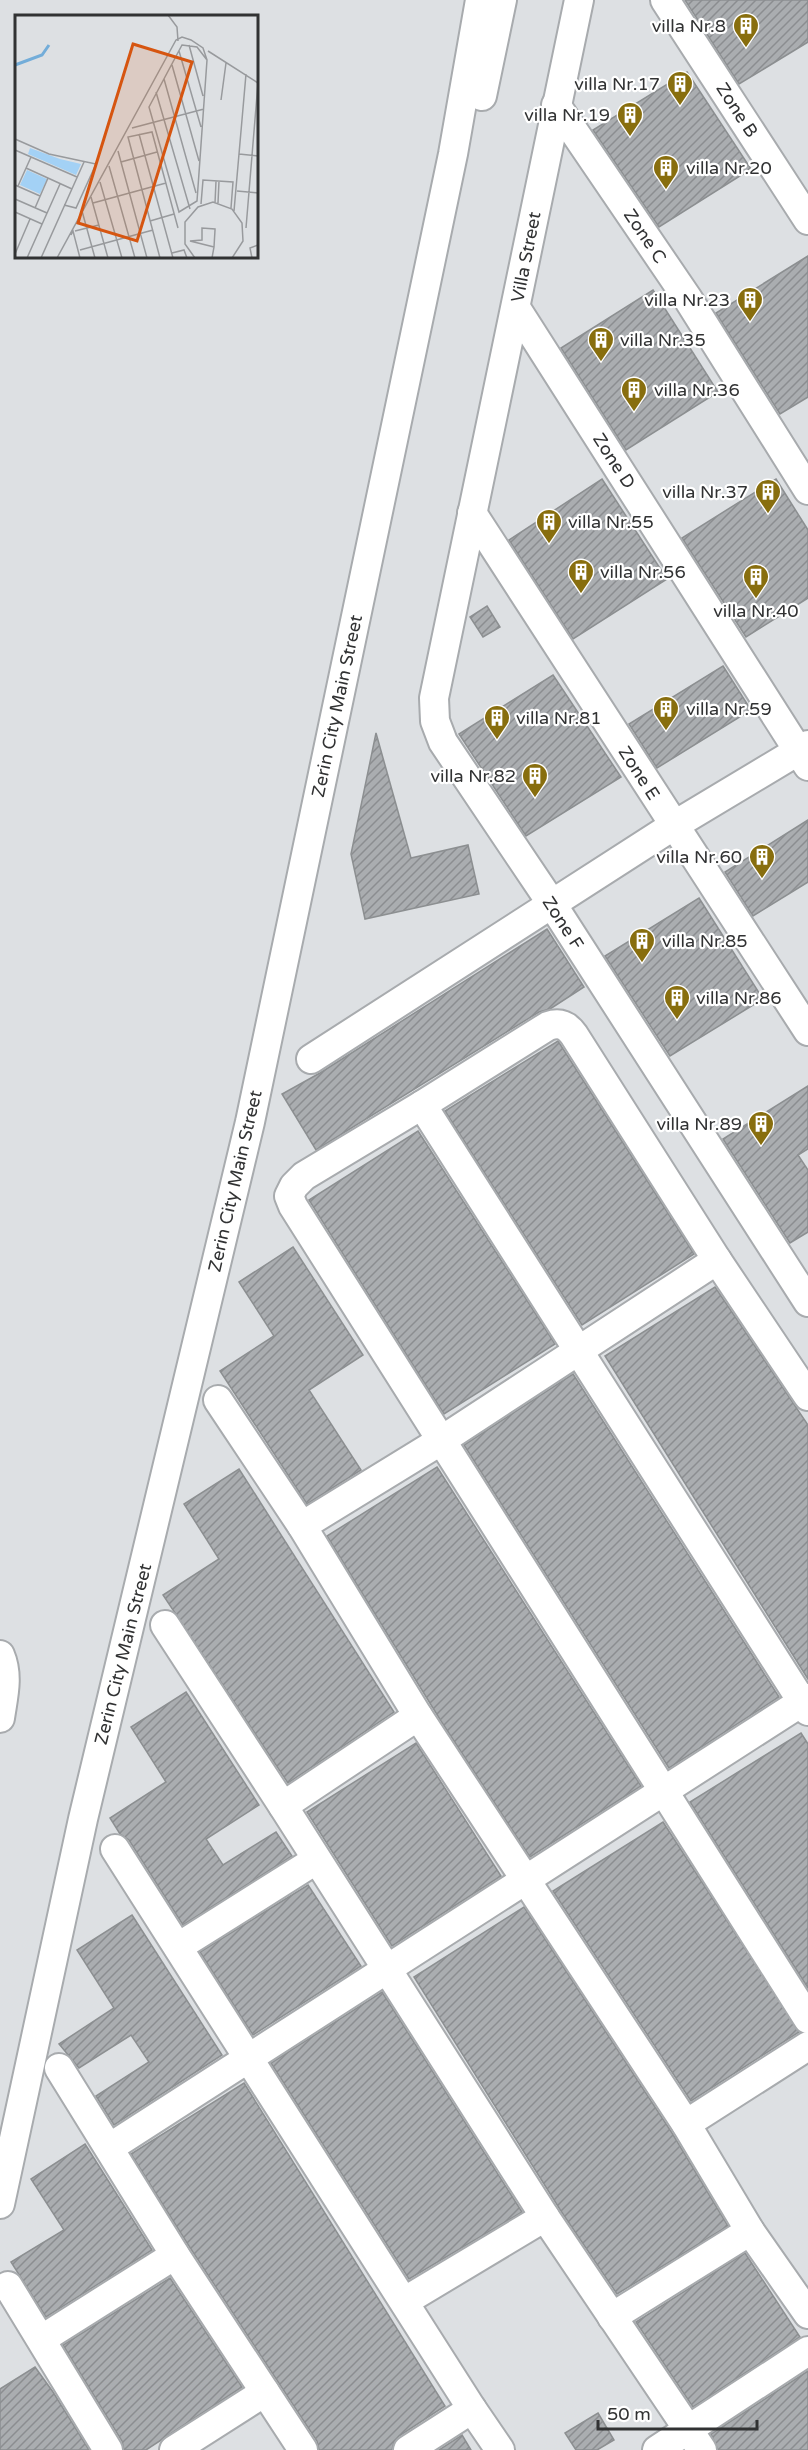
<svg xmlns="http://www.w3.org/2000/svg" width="808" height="2450" font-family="'Varela Round',sans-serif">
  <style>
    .building { fill: url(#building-hatch); stroke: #8c8f91; stroke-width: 1.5 }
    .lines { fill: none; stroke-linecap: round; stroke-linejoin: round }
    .minor-casing { stroke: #a8abae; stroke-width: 32 }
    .minor { stroke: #fff; stroke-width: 28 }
    .labels { text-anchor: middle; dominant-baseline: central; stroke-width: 4.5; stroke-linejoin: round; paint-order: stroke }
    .poi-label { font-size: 18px; fill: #313233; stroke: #fff; text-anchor: start }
    .street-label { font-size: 18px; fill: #313233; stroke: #fff }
    .inset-river { fill: none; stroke: #73add9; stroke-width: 3 }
    .inset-road { fill: none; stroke: #989a9d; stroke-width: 1.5 }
    .view { fill: #d65510; fill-opacity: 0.15; stroke: #d65510; stroke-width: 3 }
    .inset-edge { fill: none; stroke: #313233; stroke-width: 3 }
  </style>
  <defs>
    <pattern id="building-hatch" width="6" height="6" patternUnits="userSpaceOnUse" patternTransform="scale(1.5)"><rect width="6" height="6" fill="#aaadb0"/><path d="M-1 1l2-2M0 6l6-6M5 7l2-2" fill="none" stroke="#8b8d90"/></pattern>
  </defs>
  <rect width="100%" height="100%" fill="#dde0e3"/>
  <g class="building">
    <polygon points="685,0 808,0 808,42 739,84"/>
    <polygon points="687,72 751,169 659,227 593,130"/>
    <polygon points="808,256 808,397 780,414 716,313"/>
    <polygon points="653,290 718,392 626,450 561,348"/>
    <polygon points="602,479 667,579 573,639 509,540"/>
    <polygon points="776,479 808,530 808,598 746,637 682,538"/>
    <polygon points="487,606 500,627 483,637 470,617"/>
    <polygon points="723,666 751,710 657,768 629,724"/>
    <polygon points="553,675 621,777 526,836 459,734"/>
    <polygon points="376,733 411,858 468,845 479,894 365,919 351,854"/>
    <polygon points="808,820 808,882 753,916 725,872"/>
    <polygon points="699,898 763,999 670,1056 605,956"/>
    <polygon points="547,929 584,987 550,1009 539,1012 316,1150 282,1094 320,1073"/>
    <polygon points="558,1041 694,1254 582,1325 445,1111"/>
    <polygon points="808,1086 808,1149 798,1155 808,1170 808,1232 790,1243 723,1139"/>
    <polygon points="418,1131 555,1344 444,1414 309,1200"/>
    <polygon points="293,1247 363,1355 309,1390 361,1470 307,1504 220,1371 274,1336 239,1282"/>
    <polygon points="715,1287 808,1425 808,1679 605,1356"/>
    <polygon points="573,1374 779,1697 669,1768 464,1445"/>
    <polygon points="437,1467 641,1786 530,1857 441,1721 327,1536"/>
    <polygon points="239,1469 394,1712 288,1783 163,1595 219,1559 184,1504"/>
    <polygon points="186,1692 259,1805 206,1839 223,1865 276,1832 292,1856 183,1925 129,1840 120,1834 110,1818 166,1782 131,1727"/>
    <polygon points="801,1733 808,1744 808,1988 690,1802"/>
    <polygon points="416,1743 501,1876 392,1946 307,1812"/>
    <polygon points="663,1822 799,2032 691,2101 553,1891"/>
    <polygon points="308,1885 361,1966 253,2035 200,1952"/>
    <polygon points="524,1907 672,2133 728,2226 617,2294 561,2211 414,1977"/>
    <polygon points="132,1915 222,2055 114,2125 96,2096 149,2062 131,2035 79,2068 59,2044 114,2008 77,1950"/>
    <polygon points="382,1992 522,2212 409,2279 271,2063"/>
    <polygon points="244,2083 445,2406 399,2436 394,2442 392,2450 319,2450 317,2441 189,2246 131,2154"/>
    <polygon points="85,2144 152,2250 46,2317 11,2262 64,2230 31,2179"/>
    <polygon points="745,2253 800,2337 693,2407 636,2322"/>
    <polygon points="170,2278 242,2387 146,2450 124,2450 122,2441 63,2345"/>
    <polygon points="35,2367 53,2392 89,2450 0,2450 0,2389"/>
    <polygon points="808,2371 808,2450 718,2450 711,2434"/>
    <polygon points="598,2413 614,2440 597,2450 576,2450 565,2433"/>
    <polygon points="462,2435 471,2450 439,2450"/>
  </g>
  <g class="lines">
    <defs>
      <g id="minor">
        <polyline points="579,0 434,698 435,721 443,742 552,904 808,1302"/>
        <polyline points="665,0 808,220"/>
        <polyline points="482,96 502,0"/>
        <polyline points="556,105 688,299 808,490"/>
        <polyline points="516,308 808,766"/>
        <polyline points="472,513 808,1031"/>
        <polyline points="311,1059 673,826 808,745"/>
        <polyline points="422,1105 808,1711"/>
        <path d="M808 1396 717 1260 574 1035C567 1025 560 1022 548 1026L422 1105 304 1176 294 1186 289 1196 293 1206 808 2019"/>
        <polyline points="218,1400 302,1526 418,1716 686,2124 750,2231 808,2314"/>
        <polyline points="302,1526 442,1440 717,1260"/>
        <polyline points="165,1625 283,1806 545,2217 702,2450"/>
        <path d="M0 1655C9 1676 3 1697 0 1718"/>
        <polyline points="283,1806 418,1716"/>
        <polyline points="115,1849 472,2409 500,2450"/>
        <polyline points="178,1947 316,1860"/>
        <polyline points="59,2068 175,2255 303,2450"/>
        <polyline points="686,2124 808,2046"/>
        <polyline points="109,2148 808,1698"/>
        <polyline points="0,2204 83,1819 250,1122 453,154 480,0"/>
        <polyline points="8,2286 108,2450"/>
        <polyline points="405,2301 545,2217"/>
        <polyline points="612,2317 750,2231"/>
        <polyline points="42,2339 175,2255"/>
        <polyline points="174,2450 265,2392"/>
        <polyline points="408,2450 472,2409"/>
        <polyline points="657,2450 808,2351"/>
      </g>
    </defs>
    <use href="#minor" class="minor-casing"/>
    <use href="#minor" class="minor"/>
  </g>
  <defs>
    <symbol id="building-pin" viewBox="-11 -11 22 30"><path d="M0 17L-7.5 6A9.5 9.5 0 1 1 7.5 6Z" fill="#886e0e" stroke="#fff"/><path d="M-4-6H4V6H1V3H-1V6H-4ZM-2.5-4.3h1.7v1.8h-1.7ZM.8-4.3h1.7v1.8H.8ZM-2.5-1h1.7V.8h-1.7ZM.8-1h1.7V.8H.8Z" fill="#fff"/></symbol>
  </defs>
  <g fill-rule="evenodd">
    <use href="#building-pin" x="731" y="11" width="30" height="40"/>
    <use href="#building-pin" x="665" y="69" width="30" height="40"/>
    <use href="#building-pin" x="615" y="100" width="30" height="40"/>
    <use href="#building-pin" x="651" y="153" width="30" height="40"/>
    <use href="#building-pin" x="735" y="285" width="30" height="40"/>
    <use href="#building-pin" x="586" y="325" width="30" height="40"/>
    <use href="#building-pin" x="619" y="375" width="30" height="40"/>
    <use href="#building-pin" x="753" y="477" width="30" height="40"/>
    <use href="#building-pin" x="534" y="507" width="30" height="40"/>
    <use href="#building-pin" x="566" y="557" width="30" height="40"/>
    <use href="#building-pin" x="741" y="562" width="30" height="40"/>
    <use href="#building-pin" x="651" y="694" width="30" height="40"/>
    <use href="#building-pin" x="482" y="703" width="30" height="40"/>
    <use href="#building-pin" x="520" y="761" width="30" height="40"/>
    <use href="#building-pin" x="747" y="842" width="30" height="40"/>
    <use href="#building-pin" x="627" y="926" width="30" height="40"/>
    <use href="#building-pin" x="662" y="983" width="30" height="40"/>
    <use href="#building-pin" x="746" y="1109" width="30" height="40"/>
  </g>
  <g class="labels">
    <g class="poi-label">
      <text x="726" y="26" text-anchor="end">villa Nr.8</text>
      <text x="660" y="84" text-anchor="end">villa Nr.17</text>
      <text x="610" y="115" text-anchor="end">villa Nr.19</text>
      <text x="686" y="168">villa Nr.20</text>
      <text x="730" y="300" text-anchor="end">villa Nr.23</text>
      <text x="620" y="340">villa Nr.35</text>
      <text x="654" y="390">villa Nr.36</text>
      <text x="748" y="492" text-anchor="end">villa Nr.37</text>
      <text x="568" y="522">villa Nr.55</text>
      <text x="600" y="572">villa Nr.56</text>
      <text x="756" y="611" text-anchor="middle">villa Nr.40</text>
      <text x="686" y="709">villa Nr.59</text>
      <text x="516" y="718">villa Nr.81</text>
      <text x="516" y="776" text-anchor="end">villa Nr.82</text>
      <text x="742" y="857" text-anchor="end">villa Nr.60</text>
      <text x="662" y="941">villa Nr.85</text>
      <text x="696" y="998">villa Nr.86</text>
      <text x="742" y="1124" text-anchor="end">villa Nr.89</text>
    </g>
    <g class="street-label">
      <text transform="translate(737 110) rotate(57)">Zone B</text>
      <text transform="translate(645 236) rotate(56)">Zone C</text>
      <text transform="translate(526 257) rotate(-79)">Villa Street</text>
      <text transform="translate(614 461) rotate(57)">Zone D</text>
      <text transform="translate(337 706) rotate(-78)">Zerin City Main Street</text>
      <text transform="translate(639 773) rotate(57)">Zone E</text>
      <text transform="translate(563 923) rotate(57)">Zone F</text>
      <text transform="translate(235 1181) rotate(-77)">Zerin City Main Street</text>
      <text transform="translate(123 1654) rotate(-76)">Zerin City Main Street</text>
    </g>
  </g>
  <g transform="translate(15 15)">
    <rect width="243" height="243" fill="#dde0e3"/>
    <path d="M15 133 45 144 66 149 61 160 13 139ZM12 155 32 164 25 179 5 170Z" fill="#a3d1f5"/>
    <path class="inset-river" d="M0 50 27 40 34 30"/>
    <path class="inset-road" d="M153 0 162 12 163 26M167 30 182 32 192 45 182 186 164 197 134 92ZM174 30 188 81M164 36 186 112M193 36 243 68 231 213M157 50 184 146M149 64 181 178M141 77 175 194M206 85 211 48M117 113 189 94M124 119 158 243M0 124 34 139 81 149 61 193 49 190M0 135 62 162M103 136 132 243M224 139 243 141M106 147 142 137M94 151 120 243M11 153 57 174M85 167 107 243M0 170 25 181M3 171 16 142M222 176 243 178M76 182 93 243M0 184 32 198M78 188 151 168M200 188 201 166M203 188 204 166M186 189 188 165 218 167 216 193M20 193 33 163M67 196 80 243M219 196 231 59M0 197 27 209M135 206 159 199M60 216 84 210M56 220 58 216 65 243M65 235 138 215M157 238 169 235 172 243M0 239 15 204M12 243 45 169M26 243 69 147M42 243 161 25 167 22 176 25 188 33 192 45M145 243 113 122 137 117 163 213M180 243 170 229V207L183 192 198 187 217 194 227 208 228 226 217 243M197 243 199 232 200 215V214L187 213V225L175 226 199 232M237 243 235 233 243 230"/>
    <path class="view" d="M118 29 177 47 122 226 63 208Z"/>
    <rect width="243" height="243" class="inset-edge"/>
  </g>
  <path d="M598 2420v9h159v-9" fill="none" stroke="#313233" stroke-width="3"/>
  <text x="607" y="2420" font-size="18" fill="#313233" stroke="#ffffff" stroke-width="4.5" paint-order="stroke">50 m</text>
</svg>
